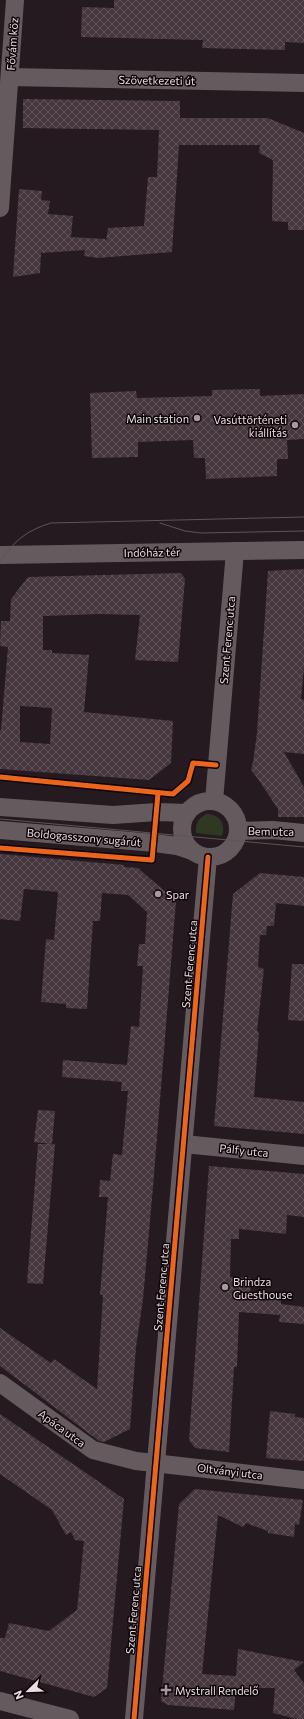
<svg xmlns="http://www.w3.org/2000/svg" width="304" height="1719" font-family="Commissioner,sans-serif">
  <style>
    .garden { fill: #2e3823 }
    .building { fill: url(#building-cross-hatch); fill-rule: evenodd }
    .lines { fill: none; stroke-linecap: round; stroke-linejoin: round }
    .minor { stroke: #655b5f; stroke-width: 18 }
    .tram { stroke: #5e5559; stroke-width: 1 }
    .cycleway-casing { stroke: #0d0507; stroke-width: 8 }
    .cycleway { stroke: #eb651d; stroke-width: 5 }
    .poi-dot { fill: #a6989e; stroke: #0d0507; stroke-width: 1.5 }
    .labels { text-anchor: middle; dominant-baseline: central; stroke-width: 3; stroke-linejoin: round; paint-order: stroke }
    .street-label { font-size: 11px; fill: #ecdce2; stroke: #0d0507 }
    .poi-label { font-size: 11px; fill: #ecdce2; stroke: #0d0507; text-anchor: start }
  </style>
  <defs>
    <pattern id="building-cross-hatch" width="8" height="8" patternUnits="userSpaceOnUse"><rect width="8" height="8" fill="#46373e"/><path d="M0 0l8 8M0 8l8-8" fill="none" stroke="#61535a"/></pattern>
  </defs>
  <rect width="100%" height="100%" fill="#251a1f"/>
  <path class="garden" d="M206 814C220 814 226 824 222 836L196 833C195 824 198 819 206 814Z"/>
  <g class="building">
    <polygon points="114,0 304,0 304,43 285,42 285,50 202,48 203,40 81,37 82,7 114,8"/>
    <polygon points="23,99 180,101 180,118 268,118 304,133 304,230 288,230 288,222 272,221 273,160 259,153 260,145 179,145 172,252 98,258 84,256 85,250 41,253 40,273 13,277 19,189 42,191 41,200 50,201 48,214 73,216 71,237 105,239 106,241 108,228 144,226 148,177 157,177 159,130 23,128"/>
    <polygon points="260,389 260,396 304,394 304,439 287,440 288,459 277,459 277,476 206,479 205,458 194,458 193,440 138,442 138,457 92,458 90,393 136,391 137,398 212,396 212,390"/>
    <polygon points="304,569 304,667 301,699 304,700 304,754 284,752 304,787 304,817 278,817 278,809 258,779 251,770 253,762 257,733 268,571"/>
    <path d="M181 573 185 579 178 662 135 660 140 615 101 614 43 616V650H52V653L89 655 84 712 173 721 171 763 149 780 0 769V730H1L8 647 0 646 1 621H10L11 599 28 577ZM20 706 52 708 50 744 20 742Z"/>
    <polygon points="0,854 124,865 124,867 138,868 176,901 153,1187 143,1299 136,1347 130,1429 104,1442 99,1441 0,1366 0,1328 51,1363 54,1359 97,1389 103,1295 100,1295 108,1197 99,1197 100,1180 110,1181 113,1154 122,1155 128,1091 121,1091 122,1082 62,1077 63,1060 127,1065 131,1026 139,1027 143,966 137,966 139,944 145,944 147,912 128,895 102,893 100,921 93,921 87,1009 66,1008 66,1004 41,1002 46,939 54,940 58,892 24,889 20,921 0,919"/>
    <polygon points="260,873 304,877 304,906 276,903 274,926 267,926 266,935 260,935 258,967 264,969 257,1031 259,1032 254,1097 304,1102 304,1134 214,1126 233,894"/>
    <polygon points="292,964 304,964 304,1021 288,1020"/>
    <polygon points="38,1110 55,1111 52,1144 55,1144 43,1284 27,1283 38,1144 51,1144 34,1142"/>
    <polygon points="209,1166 304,1174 304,1217 287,1215 286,1234 239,1229 239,1239 231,1239 230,1277 251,1278 250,1296 281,1298 281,1304 304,1307 304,1324 279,1322 280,1315 239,1312 237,1367 234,1367 229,1452 195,1448 189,1440"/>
    <polygon points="270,1411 295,1414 295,1417 304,1418 304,1461 266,1458"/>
    <polygon points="0,1414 124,1499 107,1688 94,1697 0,1671 0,1638 5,1638 9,1623 49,1631 77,1610 84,1541 75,1540 71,1532 66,1535 52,1510 0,1474"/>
    <polygon points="195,1489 303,1500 299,1525 295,1524 294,1537 268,1533 268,1531 246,1523 243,1527 218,1515 202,1674 236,1676 238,1649 304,1662 294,1670 304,1683 304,1719 297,1719 273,1713 275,1688 236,1688 234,1710 168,1705 161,1701 179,1504"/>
  </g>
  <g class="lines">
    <g class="minor">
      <polyline points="10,77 304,83"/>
      <polyline points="0,208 15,0"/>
      <polyline points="0,555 304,550"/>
      <circle cx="210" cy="829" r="28"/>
      <polyline points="214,801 235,551"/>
      <polyline points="0,807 113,815 157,812 187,813"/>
      <polyline points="0,830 155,843 177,846 192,851"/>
      <polyline points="238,831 273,830 304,833"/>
      <polyline points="184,1144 304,1156"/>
      <polyline points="0,1383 93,1450 136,1461 304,1480"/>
      <polyline points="0,1701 70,1719"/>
      <polyline points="134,1719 208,857"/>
    </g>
    <g class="tram">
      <polyline points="160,523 185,531 201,533 304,531"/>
      <path d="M0 563C12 542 27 530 51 523L304 517"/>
      <polyline points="0,819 304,847"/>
    </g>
    <defs>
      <g id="cycleway">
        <polyline points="0,777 173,794 188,781 193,763 216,765"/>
        <polyline points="0,848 152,860 158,793"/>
        <polyline points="134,1719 208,857"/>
      </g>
    </defs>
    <use href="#cycleway" class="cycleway-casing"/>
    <use href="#cycleway" class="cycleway"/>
  </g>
  <g class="poi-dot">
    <circle cx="197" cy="418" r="4"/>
    <circle cx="295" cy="425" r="4"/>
    <circle cx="158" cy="894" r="4"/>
    <circle cx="225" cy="1287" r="4"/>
    <path d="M164 1684h4v4h4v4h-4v4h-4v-4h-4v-4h4z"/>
  </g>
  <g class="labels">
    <g class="street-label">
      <text transform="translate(12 44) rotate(-86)">Fővám köz</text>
      <text transform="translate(157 80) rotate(1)">Szövetkezeti út</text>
      <text transform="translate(152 552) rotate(-1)">Indóház tér</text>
      <text transform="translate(227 640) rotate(-85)">Szent Ferenc utca</text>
      <text transform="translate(271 831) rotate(1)">Bem utca</text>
      <text transform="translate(84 837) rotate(5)">Boldogasszony sugárút</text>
      <text transform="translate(189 964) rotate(-85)">Szent Ferenc utca</text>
      <text transform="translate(244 1150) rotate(6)">Pálfy utca</text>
      <text transform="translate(161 1287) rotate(-85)">Szent Ferenc utca</text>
      <text transform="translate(62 1428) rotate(36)">Apáca utca</text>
      <text transform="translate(230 1471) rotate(7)">Oltványi utca</text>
      <text transform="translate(133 1610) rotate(-85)">Szent Ferenc utca</text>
    </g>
    <g class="poi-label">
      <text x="189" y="418" text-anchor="end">Main station</text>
      <text x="287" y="419" text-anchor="end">Vasúttörténeti<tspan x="287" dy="13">kiállítás</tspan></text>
      <text x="166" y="894">Spar</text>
      <text x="233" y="1281">Brindza<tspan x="233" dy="13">Guesthouse</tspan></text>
      <text x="175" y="1690">Mystrall Rendelő</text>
    </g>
  </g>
  <g transform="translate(28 1691) rotate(247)" stroke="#0d0507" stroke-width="3" paint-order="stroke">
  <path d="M0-3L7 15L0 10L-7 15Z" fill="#ecdce2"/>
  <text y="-6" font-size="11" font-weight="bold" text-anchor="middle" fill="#ecdce2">N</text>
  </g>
</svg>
